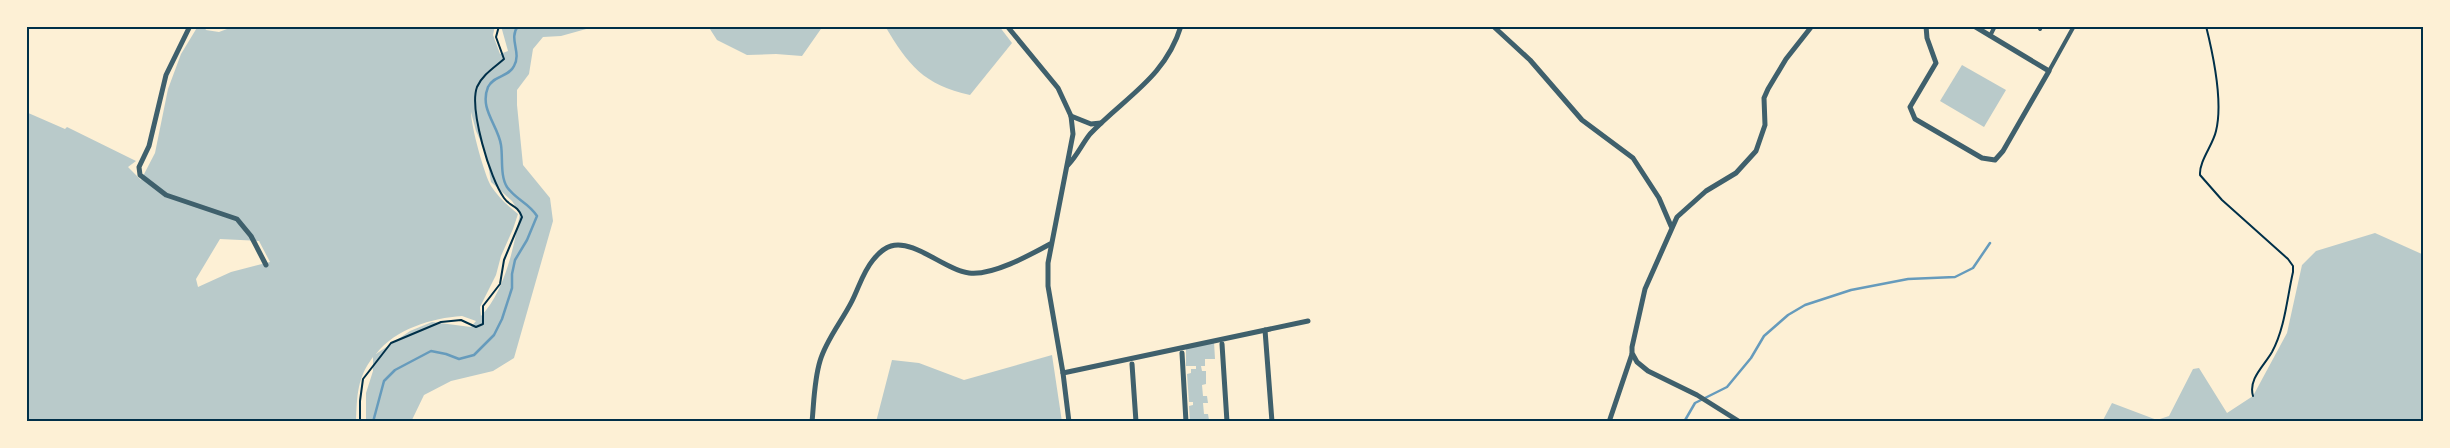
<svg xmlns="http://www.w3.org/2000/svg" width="2450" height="448" font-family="'DejaVu Sans',sans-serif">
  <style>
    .green { fill: #b9caca; fill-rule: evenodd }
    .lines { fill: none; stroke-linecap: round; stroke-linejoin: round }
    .stream { stroke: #669bbc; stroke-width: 2.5 }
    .path { stroke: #003049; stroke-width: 2 }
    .pedestrian { stroke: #3f606c; stroke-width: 4 }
    .minor { stroke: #3f606c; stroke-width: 5 }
    .neatline { fill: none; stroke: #003049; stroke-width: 2 }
  </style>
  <rect width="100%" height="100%" fill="#fdf0d5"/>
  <g class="green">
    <path d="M198 26H204L206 30 219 32 235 26H495L493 35 500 54 508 51 501 26H597L561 36 543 37 533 49 529 74 517 90V105L523 165 550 198 553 221 514 358 493 371 451 381 424 395 411 422H366V393L373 371V357C357 378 357 396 356 422H26V112L65 129 67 127 136 161 128 167 141 180 155 153 168 89 181 54ZM471 112 476 131 486 153 491 182 512 201 520 213C514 247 505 291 481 316L480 307 496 275 501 256 513 229 518 214C508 206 498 197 491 186 484 174 471 126 471 112ZM220 239 259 241 270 262 231 272 198 287 196 279ZM462 316 476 321 471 327 432 322 410 331 376 354C395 329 432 318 462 316Z"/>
    <polygon points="708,26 823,26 802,56 776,54 747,55 717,40"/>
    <path d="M885 26H999L1012 43 970 95C924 85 908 65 885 26Z"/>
    <polygon points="1962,65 2006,90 1984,127 1940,101"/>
    <polygon points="2375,233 2424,255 2424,422 2102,422 2112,403 2157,420 2169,416 2193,369 2199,368 2227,413 2253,396 2287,333 2302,265 2316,251"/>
    <polygon points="1214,342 1215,359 1205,359 1205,366 1201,366 1202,371 1206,371 1206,384 1202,385 1203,396 1207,396 1208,403 1203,403 1204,414 1208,414 1209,420 1190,422 1189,406 1193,405 1193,402 1189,402 1187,374 1191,373 1191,369 1196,369 1196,366 1186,366 1186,349"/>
    <polygon points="1052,355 1062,422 876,422 892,360 919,363 964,380"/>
  </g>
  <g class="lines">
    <g class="stream">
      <path d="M373 422 384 381 395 370 431 351 446 354 459 359 474 355 494 335 502 319 512 288V274L515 260 527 240 537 216C528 202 516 200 507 187 500 176 503 158 501 145 498 125 479 109 488 87 494 75 509 77 514 66 522 52 508 39 518 26"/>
      <polyline points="1684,422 1695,403 1727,387 1751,358 1764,336 1788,315 1805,305 1851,290 1908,279 1955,277 1973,268 1990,243"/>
    </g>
    <g class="path">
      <path d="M2206 26C2213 54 2223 103 2216 131 2213 145 2199 161 2200 175L2222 200 2288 259 2293 266V272C2287 298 2285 328 2272 352 2264 366 2248 379 2253 396"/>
      <path d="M360 422V401L363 379 391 343 441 322 461 320 476 327 483 324V306L500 284 504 260 522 217C517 204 510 207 504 198 490 179 469 109 477 87 482 75 495 67 504 59L496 37 499 26"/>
    </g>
    <g class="pedestrian">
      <polyline points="2040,29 2041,26"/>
      <polyline points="1990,36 1995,26"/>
      <polyline points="2049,71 2074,26"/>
    </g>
    <g class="minor">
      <polyline points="190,26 166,75 149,146 139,167 140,175 166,195 237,219 251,236 266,265"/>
      <polyline points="1007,26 1058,88 1071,116 1073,134 1048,263 1048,286 1063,373 1069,422"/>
      <polyline points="1493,26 1530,60 1582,120 1633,158 1659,198 1671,226"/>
      <polyline points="1926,26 1927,38 1936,63 1910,107 1915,119 1982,158 1995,160 2003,151 2049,71 1974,26"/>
      <polyline points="1071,116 1091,124 1101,123"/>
      <path d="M1068 165C1077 156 1082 144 1090 134 1125 97 1165 78 1181 26"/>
      <polyline points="1265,330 1272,422"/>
      <polyline points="1222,344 1227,422"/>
      <polyline points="1182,353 1186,422"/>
      <polyline points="1132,364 1136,422"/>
      <polyline points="1063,373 1308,321"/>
      <path d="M812 422C814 402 814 381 820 361 826 340 842 321 852 301 859 287 863 272 873 260 877 255 884 248 891 246 914 239 945 270 969 273 992 276 1030 255 1050 244"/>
      <polyline points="1609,422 1632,354"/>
      <polyline points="1740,422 1697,395 1648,371 1637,362 1632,353 1632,347 1645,289 1677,217 1706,191 1736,173 1756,151 1765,125 1764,98 1768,89 1786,59 1812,26"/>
    </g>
  </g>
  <rect width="2450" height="448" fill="none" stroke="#fdf0d5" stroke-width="55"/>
  <rect x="28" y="28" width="2394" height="392" class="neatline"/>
</svg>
